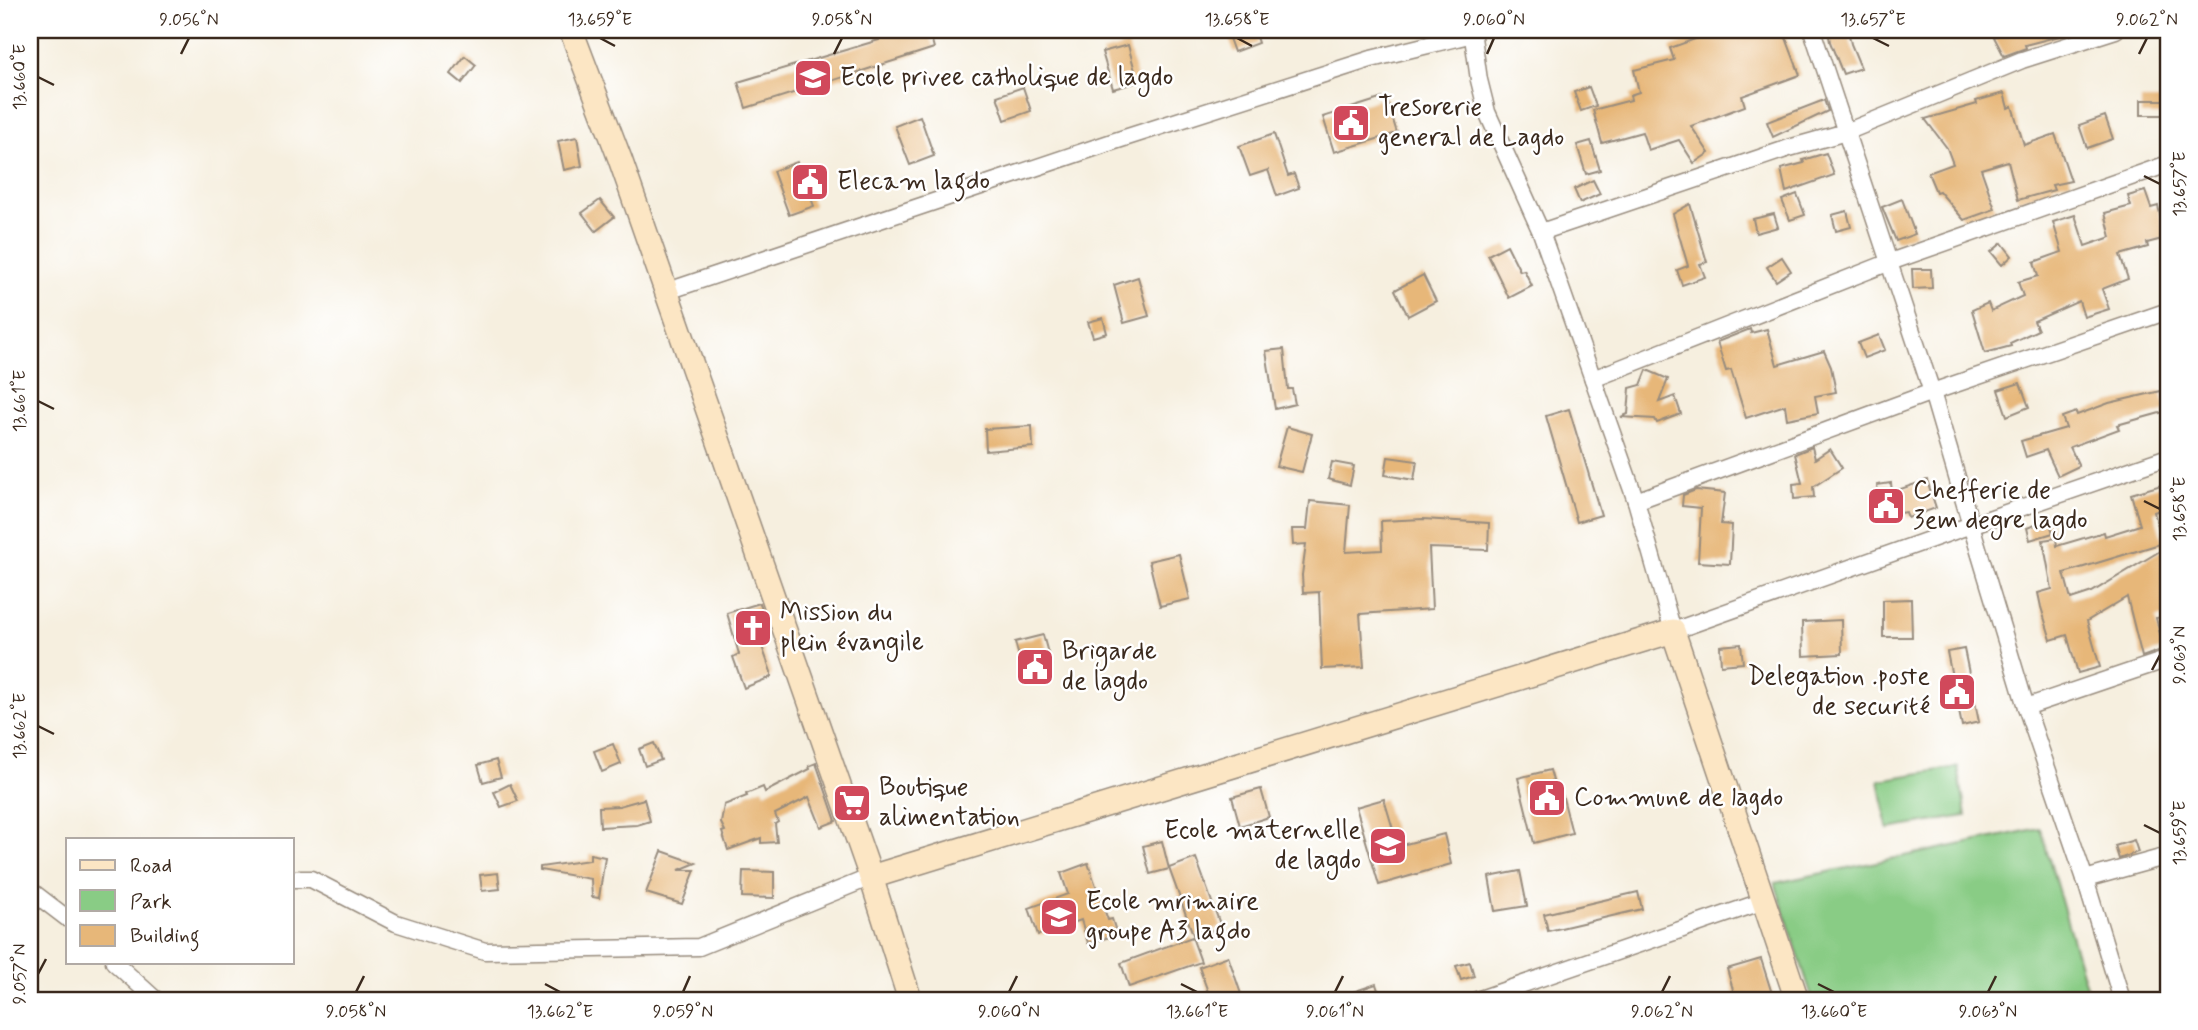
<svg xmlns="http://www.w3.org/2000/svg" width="2198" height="1030" font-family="Mynerve,sans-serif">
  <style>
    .green { fill: #89cc85; stroke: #627b52; stroke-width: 2 }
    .building { fill: #e7b779 }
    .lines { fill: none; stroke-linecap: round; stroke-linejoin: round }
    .street-casing { stroke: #988c7e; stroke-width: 19 }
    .secondary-casing { stroke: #988c7e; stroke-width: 26 }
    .street { stroke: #fff; stroke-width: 16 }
    .secondary { stroke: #fce6c4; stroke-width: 23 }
    .ticks { fill: none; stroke: #3b2a1e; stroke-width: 2.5 }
    .labels { text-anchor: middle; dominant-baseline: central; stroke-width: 5; stroke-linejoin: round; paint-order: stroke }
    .poi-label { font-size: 26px; fill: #3b2a1e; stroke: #fff; text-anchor: start }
    .neatline { fill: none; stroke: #3b2a1e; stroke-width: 2.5 }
    .ticks-label { font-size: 18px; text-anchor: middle; fill: #3b2a1e }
  </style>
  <rect width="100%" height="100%" fill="#fff"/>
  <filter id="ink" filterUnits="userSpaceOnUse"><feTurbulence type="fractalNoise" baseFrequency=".0143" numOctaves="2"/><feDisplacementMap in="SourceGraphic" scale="14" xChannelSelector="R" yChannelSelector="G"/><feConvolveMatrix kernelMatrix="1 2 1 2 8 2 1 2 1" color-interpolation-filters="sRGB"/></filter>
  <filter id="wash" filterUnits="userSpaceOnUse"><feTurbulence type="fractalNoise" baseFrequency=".00686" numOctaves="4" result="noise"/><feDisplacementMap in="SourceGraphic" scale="28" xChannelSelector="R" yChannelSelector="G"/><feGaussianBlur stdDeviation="1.57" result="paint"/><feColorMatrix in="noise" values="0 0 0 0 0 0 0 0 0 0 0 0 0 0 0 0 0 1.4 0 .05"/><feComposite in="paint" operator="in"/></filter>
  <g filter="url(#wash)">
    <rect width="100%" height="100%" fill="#f6efdf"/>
    <g class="green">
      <polygon points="1958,767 1966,816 1888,829 1879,780"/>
      <polygon points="2040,828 2090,1000 1813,1000 1775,883"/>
    </g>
    <g id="blocks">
      <g class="building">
        <polygon points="900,30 929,30 934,48 746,108 738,82 879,40 878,36"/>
        <polygon points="1226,30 1254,30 1258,43 1234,52"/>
        <polygon points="1720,30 1783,30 1800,75 1742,96 1745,106 1691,126 1709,153 1694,163 1679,140 1648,150 1642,132 1602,143 1593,110 1631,100 1630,95 1639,92 1634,70 1674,60 1670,48"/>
        <polygon points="1828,30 1848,30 1851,44 1861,68 1843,74 1830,42"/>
        <polygon points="2008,30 2067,30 2067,34 2025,45 2026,48 2004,56 1994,37"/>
        <polygon points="1128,45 1138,82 1113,89 1102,52"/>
        <polygon points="465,56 476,65 462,83 451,74"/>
        <polygon points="1023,87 1031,111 1005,120 997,96"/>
        <polygon points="1589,87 1596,106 1581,111 1574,92"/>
        <polygon points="2004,93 2008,108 2012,106 2024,145 2055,134 2071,181 2052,185 2054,190 2018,200 2008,161 1981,169 1995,209 1964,220 1939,191 1936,192 1931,180 1928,173 1953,164 1947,148 1925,119 1977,104 1976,101"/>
        <polygon points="1386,97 1397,133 1334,152 1323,117"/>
        <polygon points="1824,100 1828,111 1773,137 1767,122"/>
        <rect x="2141" y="100" width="27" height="15"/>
        <polygon points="920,116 934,156 910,165 895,126"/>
        <polygon points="2105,116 2113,139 2087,148 2079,125"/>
        <polygon points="1274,134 1288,176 1294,174 1299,188 1277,196 1268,170 1250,176 1239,146"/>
        <polygon points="577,137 582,166 564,170 558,141"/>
        <polygon points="1591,141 1600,170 1586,174 1577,145"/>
        <polygon points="1826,153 1834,175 1786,192 1781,169 1804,163 1803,160"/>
        <polygon points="797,162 814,206 789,215 773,171"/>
        <polygon points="1593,180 1600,194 1580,203 1574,189"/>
        <polygon points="2145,191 2151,208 2158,206 2166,238 2147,243 2148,247 2120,255 2128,279 2102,289 2109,309 2084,317 2079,301 2034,321 2038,330 2010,343 2011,346 1985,353 1972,310 1988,303 1991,311 2023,296 2018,282 2038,276 2034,262 2062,252 2053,222 2075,215 2085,246 2111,237 2105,213 2131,206 2128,196"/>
        <polygon points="1797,194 1805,215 1790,220 1782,200"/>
        <polygon points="1902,199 1915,234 1896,241 1882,207"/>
        <polygon points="600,200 614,217 596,231 582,213"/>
        <polygon points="1690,204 1707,262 1700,264 1705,277 1682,285 1677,270 1688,266 1673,214"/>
        <polygon points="1847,211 1851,227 1836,231 1832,215"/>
        <polygon points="1774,214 1778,227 1756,233 1753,219"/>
        <polygon points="2002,243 2012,256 2002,265 1991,252"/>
        <polygon points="1507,245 1520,271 1524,270 1532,286 1509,298 1488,255"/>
        <polygon points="1782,257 1791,271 1776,281 1767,267"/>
        <polygon points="1912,269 1931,269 1932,288 1913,289"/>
        <polygon points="1423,275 1436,301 1408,316 1395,290"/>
        <polygon points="1138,277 1149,316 1124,323 1114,285"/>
        <polygon points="1103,318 1107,333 1093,337 1088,322"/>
        <polygon points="1750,329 1751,333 1767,329 1777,365 1824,351 1831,367 1836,392 1815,396 1818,413 1787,419 1785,405 1746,418 1731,370 1726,371 1717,342"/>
        <polygon points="1879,335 1885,350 1864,358 1858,343"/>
        <polygon points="1284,349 1288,389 1292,389 1295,404 1275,409 1266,351"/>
        <polygon points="1647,370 1668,379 1659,402 1675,396 1681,414 1657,423 1655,419 1621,417 1628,414 1630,388 1641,385"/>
        <polygon points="2020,383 2029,407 2007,416 1998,390"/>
        <polygon points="2161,391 2167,411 2117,425 2119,429 2070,447 2079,466 2058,476 2046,450 2026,457 2021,441 2066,428 2062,417 2076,412 2077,415 2109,403"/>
        <polygon points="1569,409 1601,515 1577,522 1546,416"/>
        <polygon points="1032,426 1033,447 986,451 985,429"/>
        <polygon points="1287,427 1312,434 1302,472 1276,466"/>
        <polygon points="1812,447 1815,459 1830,449 1842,468 1813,487 1814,497 1794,499 1793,484 1802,483 1795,454"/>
        <polygon points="1388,457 1417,461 1414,480 1385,475"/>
        <polygon points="1332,462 1354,466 1350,485 1328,479"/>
        <polygon points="1927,480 1936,508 1908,518 1906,512 1881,516 1877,485 1891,483 1892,492"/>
        <polygon points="2168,483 2168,507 2154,512 2163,543 2064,573 2071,599 2092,592 2165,548 2166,552 2168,551 2168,616 2156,618 2164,649 2142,657 2127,597 2087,621 2100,667 2078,673 2067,635 2051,640 2041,607 2038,593 2052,589 2043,540 2056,538 2057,546 2104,532 2105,536 2140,525 2131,494"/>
        <polygon points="1696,490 1725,493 1721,524 1732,525 1730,564 1698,562 1701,508 1682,506 1683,495"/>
        <polygon points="1310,501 1350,505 1346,552 1382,550 1381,521 1423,519 1489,523 1488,550 1429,548 1432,609 1360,614 1364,667 1322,669 1319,592 1303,593 1302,575 1306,544 1293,545 1292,529 1307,529"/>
        <polygon points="2049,520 2053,533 2030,540 2027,528"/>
        <polygon points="1179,554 1190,599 1160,606 1149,561"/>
        <polygon points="1911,599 1912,637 1883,637 1883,600"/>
        <polygon points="760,603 770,632 758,635 771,672 771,677 744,688 733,657 739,654 727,613"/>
        <polygon points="1841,620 1842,654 1803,656 1802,622"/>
        <polygon points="1043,635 1052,668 1024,675 1015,642"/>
        <polygon points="1741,644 1743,663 1721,665 1720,646"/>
        <polygon points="1964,649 1979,722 1962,726 1947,652"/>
        <polygon points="654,743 661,760 645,766 639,749"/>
        <polygon points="613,744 621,764 602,772 594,751"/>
        <polygon points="496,760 501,777 483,782 478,765"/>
        <polygon points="816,763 836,821 821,827 809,797 775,814 778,822 775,824 777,842 761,843 761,838 728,850 722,832 725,831 721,823 724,805 747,796 746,794 763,787 765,792 810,769 809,766"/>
        <polygon points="1550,770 1557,795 1562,794 1572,833 1534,843 1518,778"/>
        <polygon points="510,784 518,801 501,807 494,792"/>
        <polygon points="1261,789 1269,817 1240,826 1232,797"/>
        <polygon points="644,799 650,821 637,825 600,827 599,807 619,806"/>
        <polygon points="1384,799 1398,846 1444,834 1451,864 1379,885 1356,807"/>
        <polygon points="2134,840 2138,852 2119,859 2115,846"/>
        <polygon points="1162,841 1169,869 1150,874 1143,846"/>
        <polygon points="662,851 696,863 679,870 695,870 682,904 646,893"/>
        <polygon points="590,854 605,857 599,898 592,897 591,879 540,870 540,867 590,860"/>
        <polygon points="1196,858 1221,927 1194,937 1169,868"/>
        <polygon points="1088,863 1108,920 1112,919 1117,935 1088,943 1081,920 1038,935 1029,908 1068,894 1061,873"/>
        <polygon points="743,871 774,872 774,898 742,897"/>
        <polygon points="1520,871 1527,906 1495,911 1489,877"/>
        <polygon points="498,873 500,889 482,891 480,875"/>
        <polygon points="1638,892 1642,909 1548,931 1544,914"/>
        <polygon points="1192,937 1201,962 1129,987 1121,963"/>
        <polygon points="1228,956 1243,1000 1211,1000 1199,967"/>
        <polygon points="1761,959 1774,1000 1736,1000 1727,969"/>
        <polygon points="1470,962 1474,976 1461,980 1456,966"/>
        <polygon points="1376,984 1381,1000 1336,1000 1335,998"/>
      </g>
    </g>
  </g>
  <g filter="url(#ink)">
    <use href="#blocks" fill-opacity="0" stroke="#988c7e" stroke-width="2"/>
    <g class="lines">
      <defs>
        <g id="street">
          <polyline points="1472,30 1479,80 1487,112 1541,232 1636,501 1673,631 1971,525 2026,707 2085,879 2122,1000"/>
          <polyline points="1812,30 1932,392 1971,525 2168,457"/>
          <polyline points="1541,232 1789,148 1846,132 2022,60 2116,30"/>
          <polyline points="665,292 1115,141 1371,59 1473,34"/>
          <polyline points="1593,379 1890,262 2168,164"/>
          <polyline points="1636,501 1932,392 2168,311"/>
          <polyline points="2026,707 2168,659"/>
          <polyline points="292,879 311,879 396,923 485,951 699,947 871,877"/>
          <polyline points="2085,879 2168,856"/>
          <polyline points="30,890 68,919"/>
          <polyline points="114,962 156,1000"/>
          <polyline points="1477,1000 1764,901"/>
        </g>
        <g id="secondary">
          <polyline points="571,30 620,159 871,877 910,1000"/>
          <polyline points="871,877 1673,631 1797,1000"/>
        </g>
      </defs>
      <use href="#street" class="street-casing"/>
      <use href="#secondary" class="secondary-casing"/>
      <use href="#street" class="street"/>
      <use href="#secondary" class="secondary"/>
    </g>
  </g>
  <path class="ticks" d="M600 38 615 46M1237 38 1252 46M1873 38 1889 46M181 54 189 38M834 54 842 38M1487 54 1494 38M2139 54 2147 38M38 77 54 85M2144 176 2160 184M38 401 54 409M2144 501 2160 509M2152 670 2160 655M38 726 54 734M2144 825 2160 833M38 974 46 959M545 984 560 992M1181 984 1197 992M1818 984 1834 992M356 992 364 976M683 992 690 976M1009 992 1017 976M1335 992 1343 976M1662 992 1670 976M1988 992 1996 976"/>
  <defs>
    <symbol id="school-square" viewBox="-11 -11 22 22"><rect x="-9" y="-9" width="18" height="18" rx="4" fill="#d1495b" stroke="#fff"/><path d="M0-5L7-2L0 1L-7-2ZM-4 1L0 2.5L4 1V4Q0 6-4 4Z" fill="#fff"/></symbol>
    <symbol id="civic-square" viewBox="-11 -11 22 22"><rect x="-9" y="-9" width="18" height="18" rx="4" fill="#d1495b" stroke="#fff"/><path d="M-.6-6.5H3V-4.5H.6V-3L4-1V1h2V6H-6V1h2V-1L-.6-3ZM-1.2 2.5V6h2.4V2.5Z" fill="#fff"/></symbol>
    <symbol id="church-square" viewBox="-11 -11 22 22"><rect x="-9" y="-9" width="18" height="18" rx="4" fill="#d1495b" stroke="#fff"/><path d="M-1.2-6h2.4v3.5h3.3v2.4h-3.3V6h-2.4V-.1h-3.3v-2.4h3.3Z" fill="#fff"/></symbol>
    <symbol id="supermarket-square" viewBox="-11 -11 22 22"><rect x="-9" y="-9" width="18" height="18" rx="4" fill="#d1495b" stroke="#fff"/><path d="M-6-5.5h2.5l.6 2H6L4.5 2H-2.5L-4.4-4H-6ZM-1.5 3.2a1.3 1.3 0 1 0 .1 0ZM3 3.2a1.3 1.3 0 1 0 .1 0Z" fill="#fff"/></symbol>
  </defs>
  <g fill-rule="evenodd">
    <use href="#school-square" x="791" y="56" width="44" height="44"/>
    <use href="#civic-square" x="1329" y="101" width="44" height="44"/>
    <use href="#civic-square" x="788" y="160" width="44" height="44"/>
    <use href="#civic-square" x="1864" y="484" width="44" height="44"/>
    <use href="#church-square" x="731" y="606" width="44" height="44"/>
    <use href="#civic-square" x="1013" y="645" width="44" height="44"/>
    <use href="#civic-square" x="1935" y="670" width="44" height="44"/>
    <use href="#civic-square" x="1525" y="776" width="44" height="44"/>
    <use href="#supermarket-square" x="830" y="781" width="44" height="44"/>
    <use href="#school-square" x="1366" y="824" width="44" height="44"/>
    <use href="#school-square" x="1037" y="895" width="44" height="44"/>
  </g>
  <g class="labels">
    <g class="poi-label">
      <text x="840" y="78">Ecole privee catholique de lagdo</text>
      <text x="1378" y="108">Tresorerie<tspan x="1378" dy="30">general de Lagdo</tspan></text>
      <text x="837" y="182">Elecam lagdo</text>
      <text x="1913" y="491">Chefferie de<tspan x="1913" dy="30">3em degre lagdo</tspan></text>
      <text x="780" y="613">Mission du<tspan x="780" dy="30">plein évangile</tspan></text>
      <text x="1062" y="652">Brigarde<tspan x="1062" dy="30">de lagdo</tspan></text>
      <text x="1930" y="677" text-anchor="end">Delegation .poste<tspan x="1930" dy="30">de securité</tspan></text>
      <text x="879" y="788">Boutique<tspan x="879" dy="30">alimentation</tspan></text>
      <text x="1574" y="798">Commune de lagdo</text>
      <text x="1361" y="831" text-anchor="end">Ecole maternelle<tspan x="1361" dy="30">de lagdo</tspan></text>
      <text x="1086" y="902">Ecole mrimaire<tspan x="1086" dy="30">groupe A3 lagdo</tspan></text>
    </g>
  </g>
  <rect width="2198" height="1030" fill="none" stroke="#fff" stroke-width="77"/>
  <rect x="66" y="838" width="228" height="126" fill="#ffffff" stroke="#b1aaa5" stroke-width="2"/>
  <rect x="80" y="860" width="35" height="10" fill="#fce6c4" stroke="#b1aaa5" stroke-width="2"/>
  <text x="130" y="872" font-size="21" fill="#3b2a1e">Road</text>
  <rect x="80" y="890" width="35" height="21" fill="#89cc85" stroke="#b1aaa5" stroke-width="2"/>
  <text x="130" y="908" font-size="21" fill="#3b2a1e">Park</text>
  <rect x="80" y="925" width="35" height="21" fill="#e7b779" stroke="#b1aaa5" stroke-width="2"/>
  <text x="130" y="942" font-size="21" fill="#3b2a1e">Building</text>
  <rect x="38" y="38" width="2122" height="954" class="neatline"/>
  <g class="ticks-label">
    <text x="189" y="25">9.056°N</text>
    <text x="600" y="25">13.659°E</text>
    <text x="842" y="25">9.058°N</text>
    <text x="1237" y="25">13.658°E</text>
    <text x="1494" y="25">9.060°N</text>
    <text x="1873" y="25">13.657°E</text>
    <text x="2147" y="25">9.062°N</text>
    <text transform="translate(19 77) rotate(-90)" y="6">13.660°E</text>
    <text transform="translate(2179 184) rotate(-90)" y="6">13.657°E</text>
    <text transform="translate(19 401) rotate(-90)" y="6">13.661°E</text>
    <text transform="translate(2179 509) rotate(-90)" y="6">13.658°E</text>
    <text transform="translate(2179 655) rotate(-90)" y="6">9.063°N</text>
    <text transform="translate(19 726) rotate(-90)" y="6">13.662°E</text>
    <text transform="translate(2179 833) rotate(-90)" y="6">13.659°E</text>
    <text transform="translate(19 974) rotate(-90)" y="6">9.057°N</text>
    <text x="356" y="1017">9.058°N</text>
    <text x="560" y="1017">13.662°E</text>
    <text x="683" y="1017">9.059°N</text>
    <text x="1009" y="1017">9.060°N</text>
    <text x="1197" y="1017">13.661°E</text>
    <text x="1335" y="1017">9.061°N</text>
    <text x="1662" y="1017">9.062°N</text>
    <text x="1834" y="1017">13.660°E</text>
    <text x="1988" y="1017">9.063°N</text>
  </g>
</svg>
